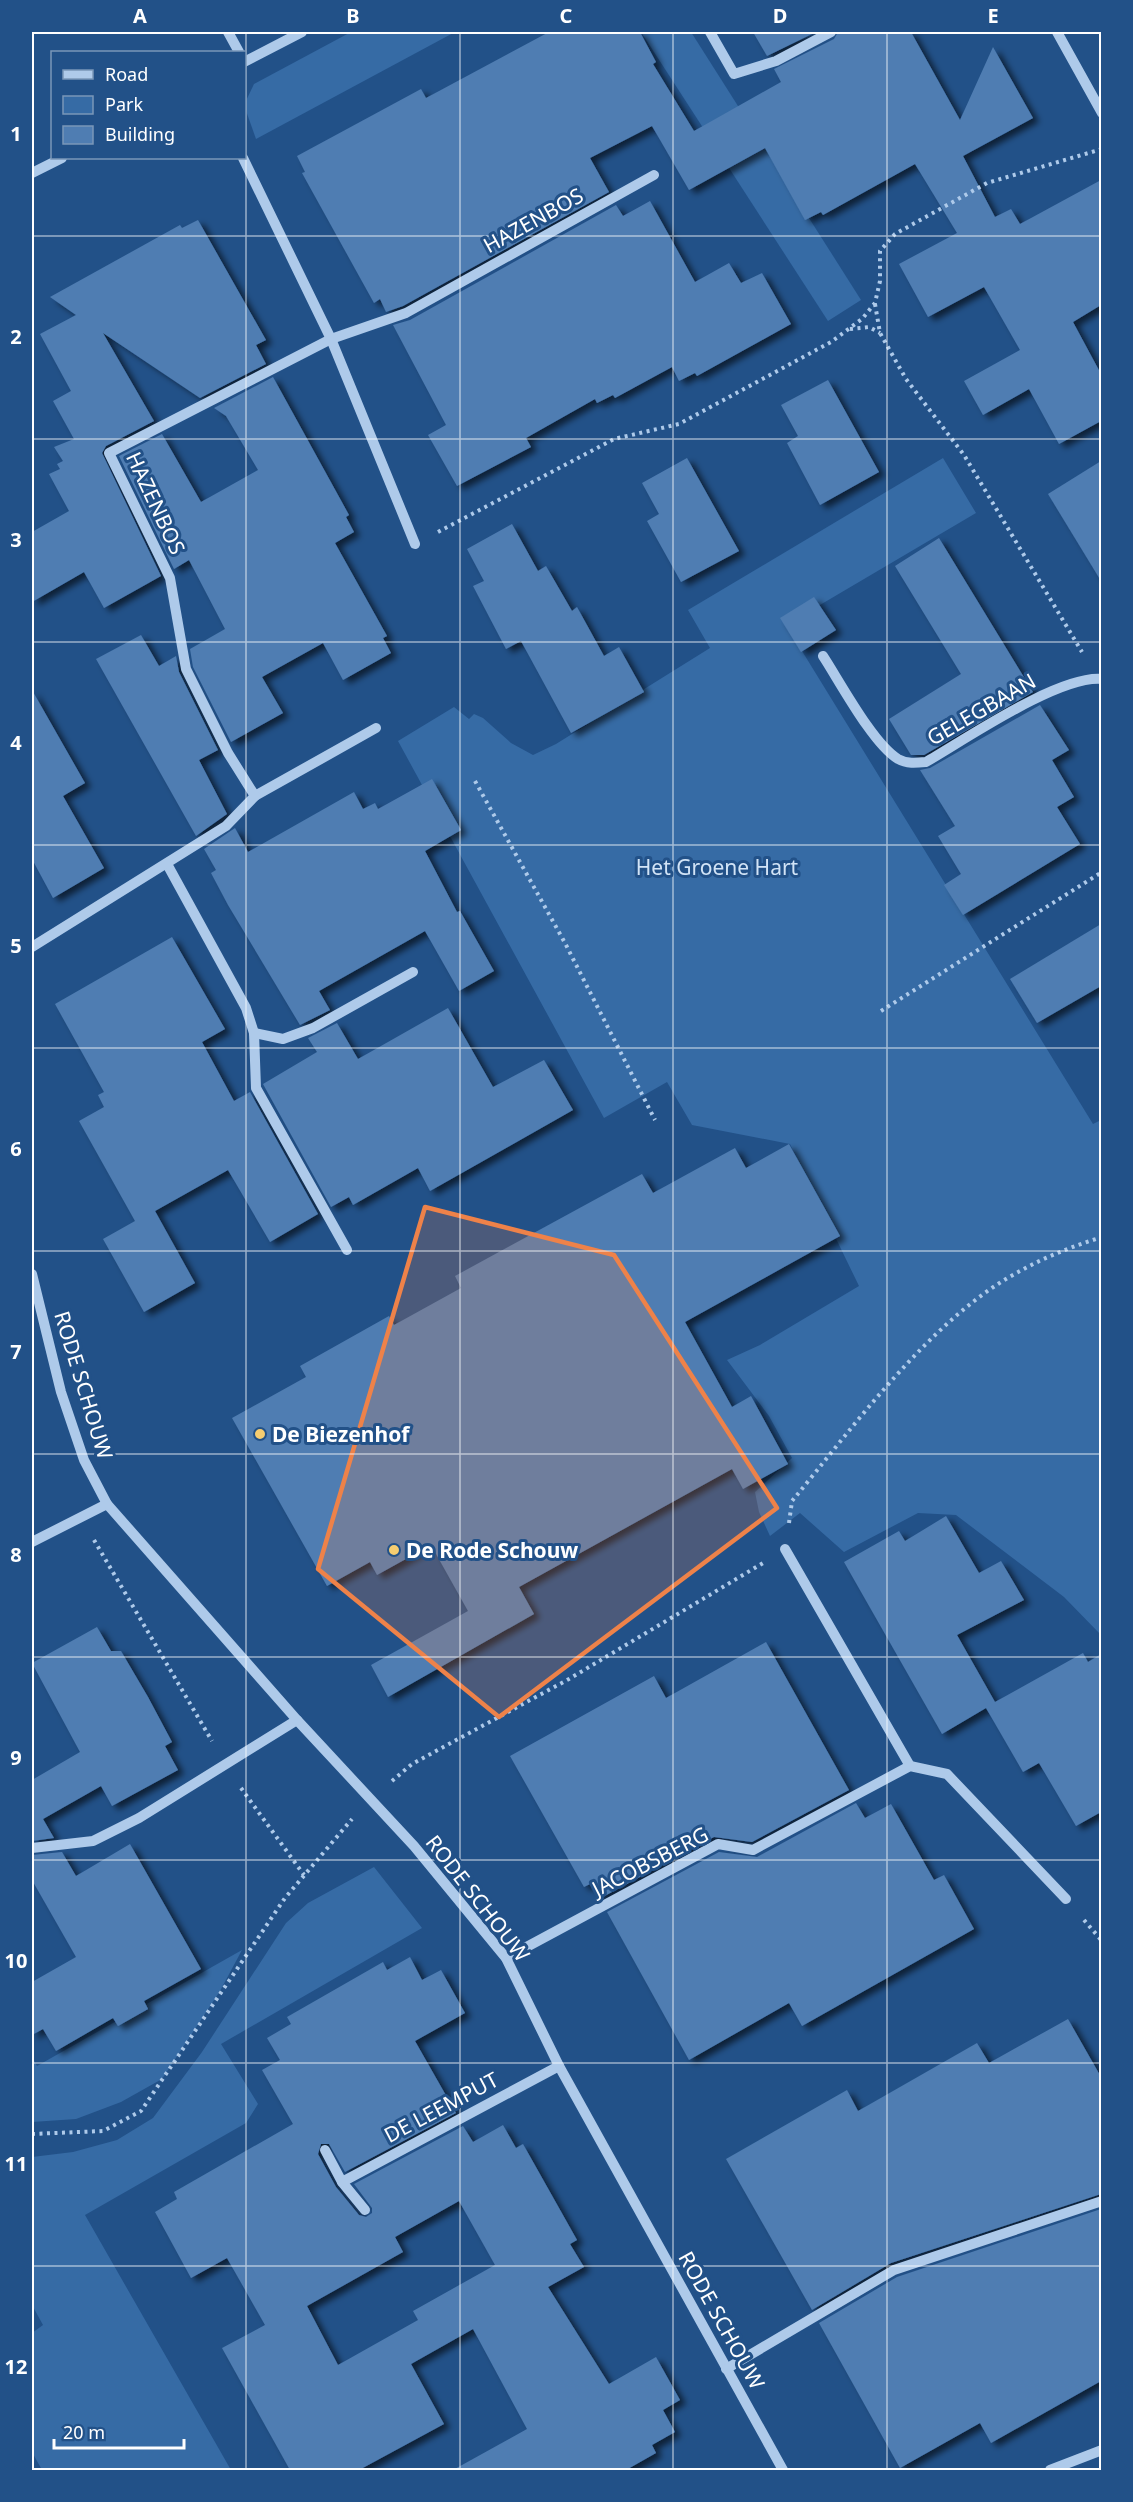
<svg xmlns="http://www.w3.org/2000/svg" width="1133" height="2502" font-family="'Noto Sans',sans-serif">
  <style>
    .green { fill: #366ba5 }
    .building { fill: #4f7db2; fill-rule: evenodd; filter: url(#shadow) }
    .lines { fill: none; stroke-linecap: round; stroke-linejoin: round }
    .path { stroke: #aecaea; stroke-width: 4; stroke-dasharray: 3 4.5; stroke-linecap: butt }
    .minor { stroke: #aecaea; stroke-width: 10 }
    .marked { fill: #ee8249; fill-opacity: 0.2; stroke: #ee8249; stroke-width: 4.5; stroke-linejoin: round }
    .grid { fill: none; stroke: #fff; stroke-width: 1.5; stroke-opacity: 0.55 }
    .poi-dot { fill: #f6cd70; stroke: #225188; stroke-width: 2 }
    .labels { text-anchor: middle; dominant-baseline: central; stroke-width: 6; stroke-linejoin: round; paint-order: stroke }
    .street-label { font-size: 21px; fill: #fff; stroke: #225188 }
    .park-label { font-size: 21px; fill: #d2e4f7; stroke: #225188 }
    .poi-label { font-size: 21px; font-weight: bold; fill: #fff; stroke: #225188; text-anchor: start }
    .neatline { fill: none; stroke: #fff; stroke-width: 2 }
    .grid-label { font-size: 20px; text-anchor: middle; font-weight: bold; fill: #fff }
  </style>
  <defs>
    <filter id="shadow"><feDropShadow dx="6" dy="4" stdDeviation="3" flood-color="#0009"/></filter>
  </defs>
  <rect width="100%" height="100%" fill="#225188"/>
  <g class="green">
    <polygon points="351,32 455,32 256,139 244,105 254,84"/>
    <polygon points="641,32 691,32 861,300 828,321"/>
    <polygon points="943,458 976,513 786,625 1093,1124 1101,1120 1101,1635 1064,1597 956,1515 918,1513 844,1552 800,1513 770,1536 759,1512 755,1492 792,1458 769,1416 727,1360 760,1345 859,1286 790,1144 692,1125 667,1082 604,1118 398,741 454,707 469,719 474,714 483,718 511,743 533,755 556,744 710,648 688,610"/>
    <polygon points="374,1867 422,1928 221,2044 258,2104 246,2123 85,2215 231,2470 42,2470 32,2452 32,2333 43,2325 32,2305 32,2157 73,2152 117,2140 153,2118 202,2052 286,1923 308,1903"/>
    <polygon points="242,1950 220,1991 162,2079 121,2102 76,2119 32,2122 32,2057 37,2066"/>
  </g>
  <g class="building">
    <polygon points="549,32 640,32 656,62 653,64 694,131 781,82 774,69 834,39 838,32 911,32 960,120 993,47 1033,118 963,156 995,217 1011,209 1020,224 1101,180 1101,305 1073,322 1101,374 1101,421 1059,444 1029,389 983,415 964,381 1020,350 984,287 928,317 899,264 957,233 915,164 823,215 821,212 805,220 765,148 689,190 652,126 590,158 609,192 403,306 386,312 380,299 374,303 302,173 305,172 297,156 421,89 426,98"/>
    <polygon points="753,32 816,32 767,56"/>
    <polygon points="650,201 695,282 729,263 741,283 762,273 791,324 697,376 695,373 679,381 672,367 615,398 613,395 597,403 595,399 526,438 531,447 457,486 428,435 446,425 393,325 410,320 616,205 623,216"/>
    <polygon points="198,220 266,340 256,345 266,364 200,398 103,333 154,421 106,446 102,453 161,576 104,608 84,572 32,602 32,532 69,511 49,474 60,469 57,464 63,461 54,447 74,439 53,401 71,391 40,334 76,315 50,297 180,225 182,228"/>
    <polygon points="273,377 349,515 346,517 354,532 335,543 387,636 383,638 391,653 343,680 323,643 262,677 283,713 231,742 193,667 190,649 225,629 189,560 174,569 119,456 162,434 201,502 258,470 226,416 214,408"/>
    <polygon points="828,380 879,472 820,505 787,443 798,436 781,405"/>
    <polygon points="687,458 739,551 681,582 647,521 659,514 642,483"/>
    <polygon points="1101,461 1101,581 1048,494"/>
    <polygon points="512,524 538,571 546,566 572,611 577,607 604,656 619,647 644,692 571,733 521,641 506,649 473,586 484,581 467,549"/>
    <polygon points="939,538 1033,692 924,755 911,755 889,719 961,674 895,566"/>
    <polygon points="814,597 836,630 801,652 780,618"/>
    <polygon points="141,635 159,666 176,656 179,672 218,750 199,760 227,814 196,836 96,659"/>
    <polygon points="32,690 85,783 63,796 104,868 53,898 32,859"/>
    <polygon points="1040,705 1069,750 1052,760 1074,797 1057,807 1080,844 963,915 944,885 961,874 938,836 955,826 920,770 930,768"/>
    <polygon points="432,779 461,830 425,851 457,912 460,911 494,971 459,991 425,931 319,991 330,1010 300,1025 228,905 211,873 216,870 204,849 235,828 248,852 354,792 363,809 375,803 378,809"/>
    <polygon points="1101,924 1101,986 1037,1023 1010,979"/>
    <polygon points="172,937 225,1029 202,1042 234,1101 250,1092 318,1214 270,1242 228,1170 155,1211 195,1283 144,1312 103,1239 135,1221 79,1121 104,1107 98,1095 104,1092 55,1004"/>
    <polygon points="448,1008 493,1087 544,1060 573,1110 430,1191 418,1168 353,1205 349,1197 331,1207 263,1084 317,1052 308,1038 337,1023 358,1059"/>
    <polygon points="789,1144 840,1236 685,1322 732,1407 751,1396 788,1464 743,1489 732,1469 519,1587 534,1614 388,1697 371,1665 468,1611 431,1545 377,1575 370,1562 327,1586 232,1418 306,1377 300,1366 389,1316 394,1325 461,1288 455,1276 642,1174 653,1193 735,1148 746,1168"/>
    <polygon points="946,1516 979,1573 1001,1561 1024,1600 957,1635 995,1702 1083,1653 1088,1662 1101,1654 1101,1812 1076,1826 1039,1763 1023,1772 986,1708 942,1734 844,1562 899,1531 905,1541"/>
    <polygon points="97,1627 111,1651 121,1651 148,1697 172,1742 165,1746 178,1770 112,1806 101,1786 43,1819 54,1838 32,1841 32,1780 80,1752 32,1663"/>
    <polygon points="766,1642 849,1790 752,1842 714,1837 599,1899 590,1884 584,1887 510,1756 654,1676 666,1698"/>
    <polygon points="856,1803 865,1818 891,1804 934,1880 944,1875 974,1929 802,2026 789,2003 689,2060 607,1912 719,1852 757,1857"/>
    <polygon points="130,1844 201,1969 144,2001 148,2009 118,2026 113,2018 56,2051 43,2029 32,2035 32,1982 76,1957 32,1880 32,1855 62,1852 76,1876"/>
    <path d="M410 1957 422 1980 441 1970 465 2013 415 2041 456 2113 345 2172 329 2144H321L318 2154 336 2187 359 2215 366 2217 372 2213V2208L354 2184 463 2126 473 2142 503 2125 516 2148 523 2144 577 2240 570 2244 584 2267 548 2287 609 2384 656 2357 680 2400 663 2410 675 2432 652 2445 656 2453 626 2470H453L527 2429 473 2329 411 2364 444 2424 359 2470H290L222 2348 265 2325 227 2258 191 2278 155 2212 177 2199 174 2192 293 2124 262 2070 280 2060 267 2038 291 2024 287 2017 383 1962 387 1970ZM459 2201 495 2265 413 2311 418 2320 338 2365 307 2306 403 2252 395 2237Z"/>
    <polygon points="1068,2019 1101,2077 1101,2194 891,2263 812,2310 726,2159 847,2090 858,2111 977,2043 989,2063"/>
    <polygon points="1101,2209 1101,2381 991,2443 980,2423 900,2468 819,2323 897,2277"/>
  </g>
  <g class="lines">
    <g class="path">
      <polyline points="875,304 880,333 906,379 964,455 1082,652"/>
      <polyline points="850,329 869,327 880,333"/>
      <polyline points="438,532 614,439 679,424 831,342 862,319 875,303 880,281 880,251 895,234 987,183 1102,149"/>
      <polyline points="475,781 565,943 655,1120"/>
      <polyline points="881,1011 1102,872"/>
      <path d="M789 1523 792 1501C855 1425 934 1315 1022 1270 1047 1256 1074 1246 1102 1237"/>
      <polyline points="94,1540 212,1741"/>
      <polyline points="392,1781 412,1764 569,1679 763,1563"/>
      <polyline points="241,1788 304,1875"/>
      <polyline points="1084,1920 1102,1941"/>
      <polyline points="32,2134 103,2131 141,2111 285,1898 352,1819"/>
    </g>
    <g class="minor">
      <polyline points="228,32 239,52"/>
      <polyline points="710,32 734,74 776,61 831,32"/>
      <polyline points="1057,32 1102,113"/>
      <polyline points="244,62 302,32"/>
      <polyline points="243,158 331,339 415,544"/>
      <polyline points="32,173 62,158"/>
      <path d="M823 656C840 682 873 744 898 759 907 764 916 763 926 762 966 739 1059 675 1102 679"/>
      <polyline points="255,796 376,728"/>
      <polyline points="167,864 246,1008 254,1033 256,1088 347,1250"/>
      <polyline points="32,947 226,826 255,796 228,753 186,669 170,578 109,453 331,339 406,313 654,175"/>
      <polyline points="254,1033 283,1039 313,1028 413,972"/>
      <polyline points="32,1274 61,1392 84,1460 107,1504 297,1720 414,1846 506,1958 559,2066 783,2470"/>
      <polyline points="32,1542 107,1504"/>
      <polyline points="785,1549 910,1766"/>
      <polyline points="32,1848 93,1841 139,1818 297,1720"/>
      <polyline points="506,1958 718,1844 753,1850 910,1766 947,1774 1066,1899"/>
      <polyline points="325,2150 342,2182 365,2210"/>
      <polyline points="342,2182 559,2066"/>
      <polyline points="726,2369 894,2270 1102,2201"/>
      <polyline points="1050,2470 1102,2450"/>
    </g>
  </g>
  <path class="marked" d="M425 1207 614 1255 777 1508 499 1717 318 1569Z"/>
  <path class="grid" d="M246 32V2470M460 32V2470M673 32V2470M887 32V2470M32 236H1102M32 439H1102M32 642H1102M32 845H1102M32 1048H1102M32 1251H1102M32 1454H1102M32 1657H1102M32 1860H1102M32 2063H1102M32 2266H1102"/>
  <g class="poi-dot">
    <circle cx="260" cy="1434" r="6"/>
    <circle cx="394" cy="1550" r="6"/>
  </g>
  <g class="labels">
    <g class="street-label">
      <text transform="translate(533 220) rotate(-29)">HAZENBOS</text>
      <text transform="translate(156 503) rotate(65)">HAZENBOS</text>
      <text transform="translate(981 709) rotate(-30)">GELEGBAAN</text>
      <text transform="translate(84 1385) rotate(73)">RODE SCHOUW</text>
      <text transform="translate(650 1861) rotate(-27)">JACOBSBERG</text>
      <text transform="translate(478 1898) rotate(52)">RODE SCHOUW</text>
      <text transform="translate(441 2107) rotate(-28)">DE LEEMPUT</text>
      <text transform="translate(722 2320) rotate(61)">RODE SCHOUW</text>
    </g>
    <g class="park-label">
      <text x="717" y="867">Het Groene Hart</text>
    </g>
    <g class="poi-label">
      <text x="272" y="1434">De Biezenhof</text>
      <text x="406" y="1550">De Rode Schouw</text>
    </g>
  </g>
  <rect width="1133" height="2502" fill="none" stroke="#225188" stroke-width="66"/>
  <rect x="51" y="51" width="195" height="108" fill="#225188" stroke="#7a97b8" stroke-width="1.5"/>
  <rect x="63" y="70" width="30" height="9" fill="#aecaea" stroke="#7a97b8" stroke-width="1.5"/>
  <text x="105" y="81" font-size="18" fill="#ffffff">Road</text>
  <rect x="63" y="96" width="30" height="18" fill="#366ba5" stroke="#7a97b8" stroke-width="1.5"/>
  <text x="105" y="111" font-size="18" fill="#ffffff">Park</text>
  <rect x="63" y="126" width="30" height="18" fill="#4f7db2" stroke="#7a97b8" stroke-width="1.5"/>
  <text x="105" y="141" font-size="18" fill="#ffffff">Building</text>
  <path d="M54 2439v9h130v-9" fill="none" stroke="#ffffff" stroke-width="3"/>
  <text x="63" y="2439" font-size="18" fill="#ffffff" stroke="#225188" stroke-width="4.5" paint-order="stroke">20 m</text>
  <rect x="33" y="33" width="1067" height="2436" class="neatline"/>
  <g class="grid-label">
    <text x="140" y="23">A</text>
    <text x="353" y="23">B</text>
    <text x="566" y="23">C</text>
    <text x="780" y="23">D</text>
    <text x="993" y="23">E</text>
    <text x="16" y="141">1</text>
    <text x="16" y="344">2</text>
    <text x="16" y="547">3</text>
    <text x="16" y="750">4</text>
    <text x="16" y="953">5</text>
    <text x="16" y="1156">6</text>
    <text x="16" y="1359">7</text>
    <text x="16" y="1562">8</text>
    <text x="16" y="1765">9</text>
    <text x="16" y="1968">10</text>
    <text x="16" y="2171">11</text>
    <text x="16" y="2374">12</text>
  </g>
</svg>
